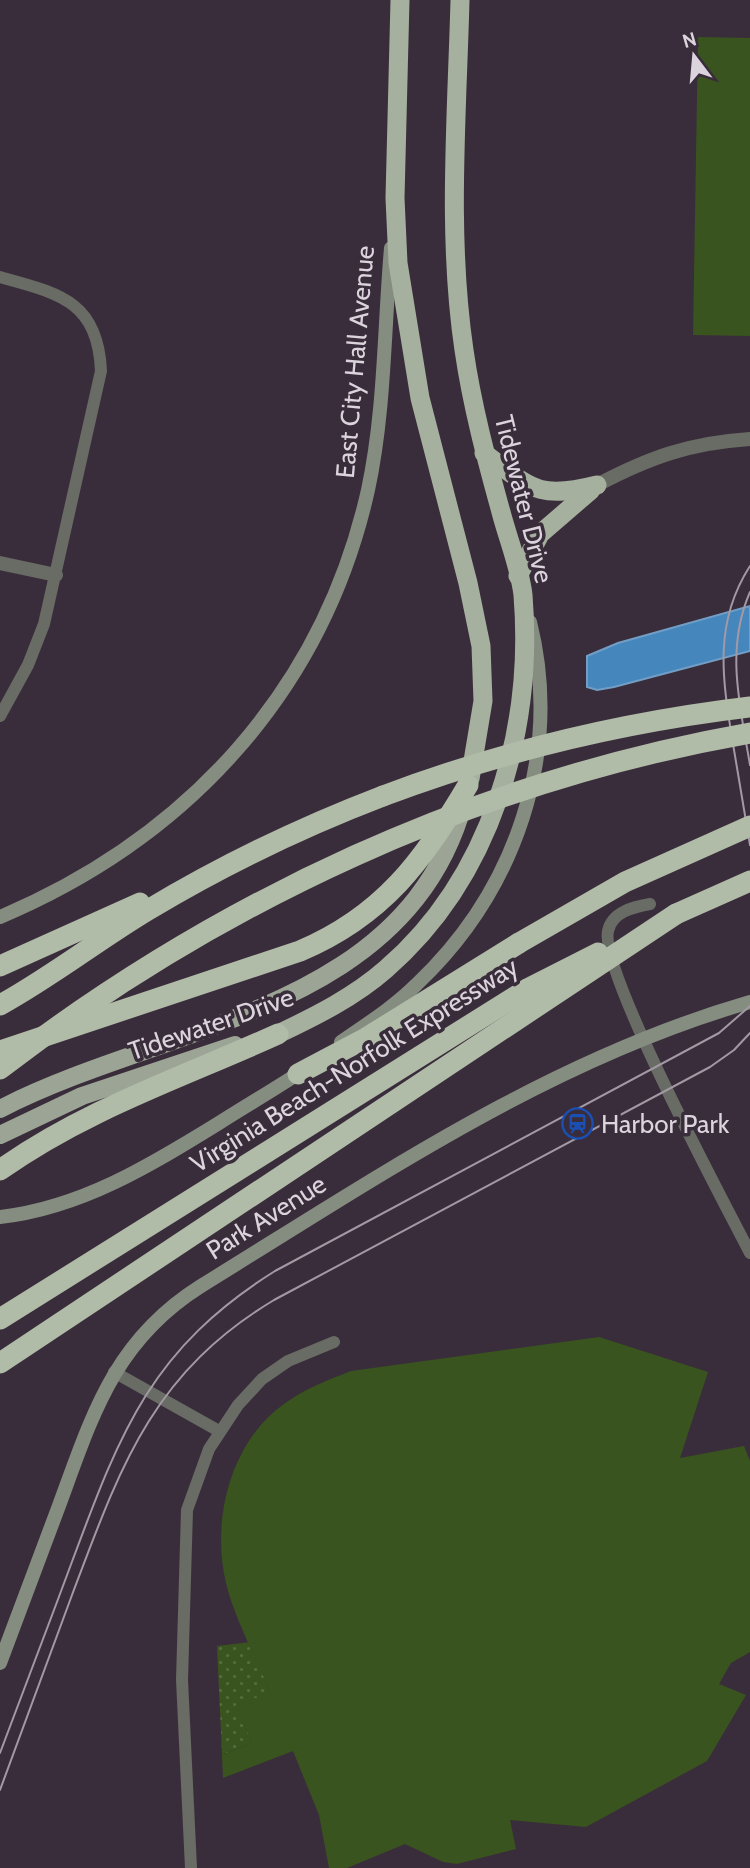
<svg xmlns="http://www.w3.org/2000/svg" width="750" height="1868" font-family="Cabin,sans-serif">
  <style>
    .grass { fill: url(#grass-dots) }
    .park { fill: #39541e }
    .water { fill: #4587bc; stroke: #729ec6; stroke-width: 2 }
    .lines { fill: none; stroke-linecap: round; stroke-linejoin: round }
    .service { stroke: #686c64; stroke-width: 12 }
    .minor { stroke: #686c64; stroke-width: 14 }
    .secondary { stroke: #858d80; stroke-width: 14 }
    .primary { stroke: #9ca595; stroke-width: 18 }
    .trunk { stroke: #a6b09e; stroke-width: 19 }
    .motorway { stroke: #b0bca8; stroke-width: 21 }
    .tram { stroke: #a399a4; stroke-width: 2 }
    .motorway-bridge { stroke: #b0bca8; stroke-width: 21 }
    .labels { text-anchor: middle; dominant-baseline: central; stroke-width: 7; stroke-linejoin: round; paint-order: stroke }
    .street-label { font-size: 26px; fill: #dcd4dd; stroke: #3a2d3b }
    .poi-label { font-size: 26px; fill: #dcd4dd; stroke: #3a2d3b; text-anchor: start }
  </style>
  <defs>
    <pattern id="grass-dots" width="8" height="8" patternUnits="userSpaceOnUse" patternTransform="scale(1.75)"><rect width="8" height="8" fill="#39541e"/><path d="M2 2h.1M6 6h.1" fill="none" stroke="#556c3e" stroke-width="1.8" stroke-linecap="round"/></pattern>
  </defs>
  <rect width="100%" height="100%" fill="#3a2d3b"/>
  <polygon class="grass" points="251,1642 270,1692 252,1743 222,1755 217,1646"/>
  <g class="park">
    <polygon points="698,37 750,38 750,336 693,335"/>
    <path d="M599 1337 708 1372 680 1458 744 1446 750 1461V1652L731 1663 719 1684 746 1695 707 1761 586 1827 510 1820 516 1849 457 1864 443 1862 405 1844 347 1868H329L319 1815 293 1751 223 1778 222 1755 252 1743 236 1706 270 1692C256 1657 235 1620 226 1583 211 1521 230 1442 284 1404 304 1389 328 1380 351 1371Z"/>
  </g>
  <polygon class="water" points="750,606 750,651 614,687 597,690 587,687 587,656 618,643"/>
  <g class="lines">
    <g class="service">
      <path d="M0 277C57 293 98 300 101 371L44 624 28 665 0 716"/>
      <path d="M650 904C633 907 612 912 608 931 599 970 725 1204 750 1253"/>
      <polyline points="114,1372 219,1431"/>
      <polyline points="191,1868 182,1680 187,1510 209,1449 238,1405 262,1379 288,1361 334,1342"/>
    </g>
    <g class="minor">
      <path d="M597 485C650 457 690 443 750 439"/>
      <polyline points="0,563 56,575"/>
    </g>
    <g class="secondary">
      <path d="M0 917C187 838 323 691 368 490 385 411 384 328 391 248"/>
      <path d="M341 1042C367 1024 394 1007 417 984 515 891 563 755 530 622"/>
      <path d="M0 1217C81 1208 151 1165 219 1123 247 1105 277 1088 305 1069"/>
      <path d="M0 1663C20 1610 40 1557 60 1503 93 1413 115 1340 201 1286 378 1177 549 1060 750 1002"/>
    </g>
    <g class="primary">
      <path d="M0 1109C164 1024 406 1013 464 802"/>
      <polyline points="0,1135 82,1096 235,1045"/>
    </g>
    <g class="trunk">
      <polyline points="400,0 395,198 398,263 420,398 468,583 481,646 483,701 470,779"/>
      <path d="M484 453C531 488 537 500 597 485"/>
      <polyline points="518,576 540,534 591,490"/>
      <path d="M278 1034C316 1016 354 997 386 969 491 878 534 732 523 595 520 568 508 539 501 512 486 458 472 405 464 350 447 235 457 116 460 0"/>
    </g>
    <g class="motorway">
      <polyline points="676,914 750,881"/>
      <polyline points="0,966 140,903"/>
      <path d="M0 1005C51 977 98 940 148 910 223 865 302 827 383 796"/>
      <path d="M0 1051 300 951C383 916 424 860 468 785"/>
      <polyline points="298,1074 366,1038 519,943"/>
      <path d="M0 1170C86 1109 183 1077 278 1034"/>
    </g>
    <g class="tram">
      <path d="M750 566C714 622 722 676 732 738 738 774 744 810 750 845"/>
      <path d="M750 592C725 649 740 706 750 765"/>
      <path d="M0 1753C24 1689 49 1624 73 1559 121 1430 152 1348 275 1271L719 1033 750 1006"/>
      <path d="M0 1790C24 1725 48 1660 72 1595 120 1468 151 1374 274 1300L710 1067 734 1050 750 1033"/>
    </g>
    <g class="motorway-bridge">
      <path d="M383 796C502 751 624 722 750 707"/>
      <polyline points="519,943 625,882 750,826"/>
      <path d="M0 1069C220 900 477 781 750 733"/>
      <polyline points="0,1319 529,988 598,953"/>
      <polyline points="0,1363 676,914"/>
    </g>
  </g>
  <defs>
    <symbol id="station-ring" viewBox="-11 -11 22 22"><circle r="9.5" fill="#3a2d3b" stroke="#1a4fb4" stroke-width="1.5"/><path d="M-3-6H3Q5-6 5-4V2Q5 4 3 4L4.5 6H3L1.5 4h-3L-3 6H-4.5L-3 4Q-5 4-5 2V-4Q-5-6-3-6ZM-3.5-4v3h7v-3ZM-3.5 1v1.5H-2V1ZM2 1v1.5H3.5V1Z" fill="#1a4fb4"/></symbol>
  </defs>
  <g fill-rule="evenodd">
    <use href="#station-ring" x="560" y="1106" width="35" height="35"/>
  </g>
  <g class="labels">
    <g class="street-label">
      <text transform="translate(355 362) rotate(-85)">East City Hall Avenue</text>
      <text transform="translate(524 499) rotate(76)">Tidewater Drive</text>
      <text transform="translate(211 1024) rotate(-19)">Tidewater Drive</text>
      <text transform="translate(354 1065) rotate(-32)">Virginia Beach-Norfolk Expressway</text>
      <text transform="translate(266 1217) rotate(-32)">Park Avenue</text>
    </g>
    <g class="poi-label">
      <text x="601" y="1124">Harbor Park</text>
    </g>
  </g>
  <g transform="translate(694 56) rotate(344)" stroke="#3a2d3b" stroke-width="5" paint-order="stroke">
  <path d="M0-5L12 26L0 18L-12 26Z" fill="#dcd4dd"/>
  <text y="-10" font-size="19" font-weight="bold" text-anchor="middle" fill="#dcd4dd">N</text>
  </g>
</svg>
